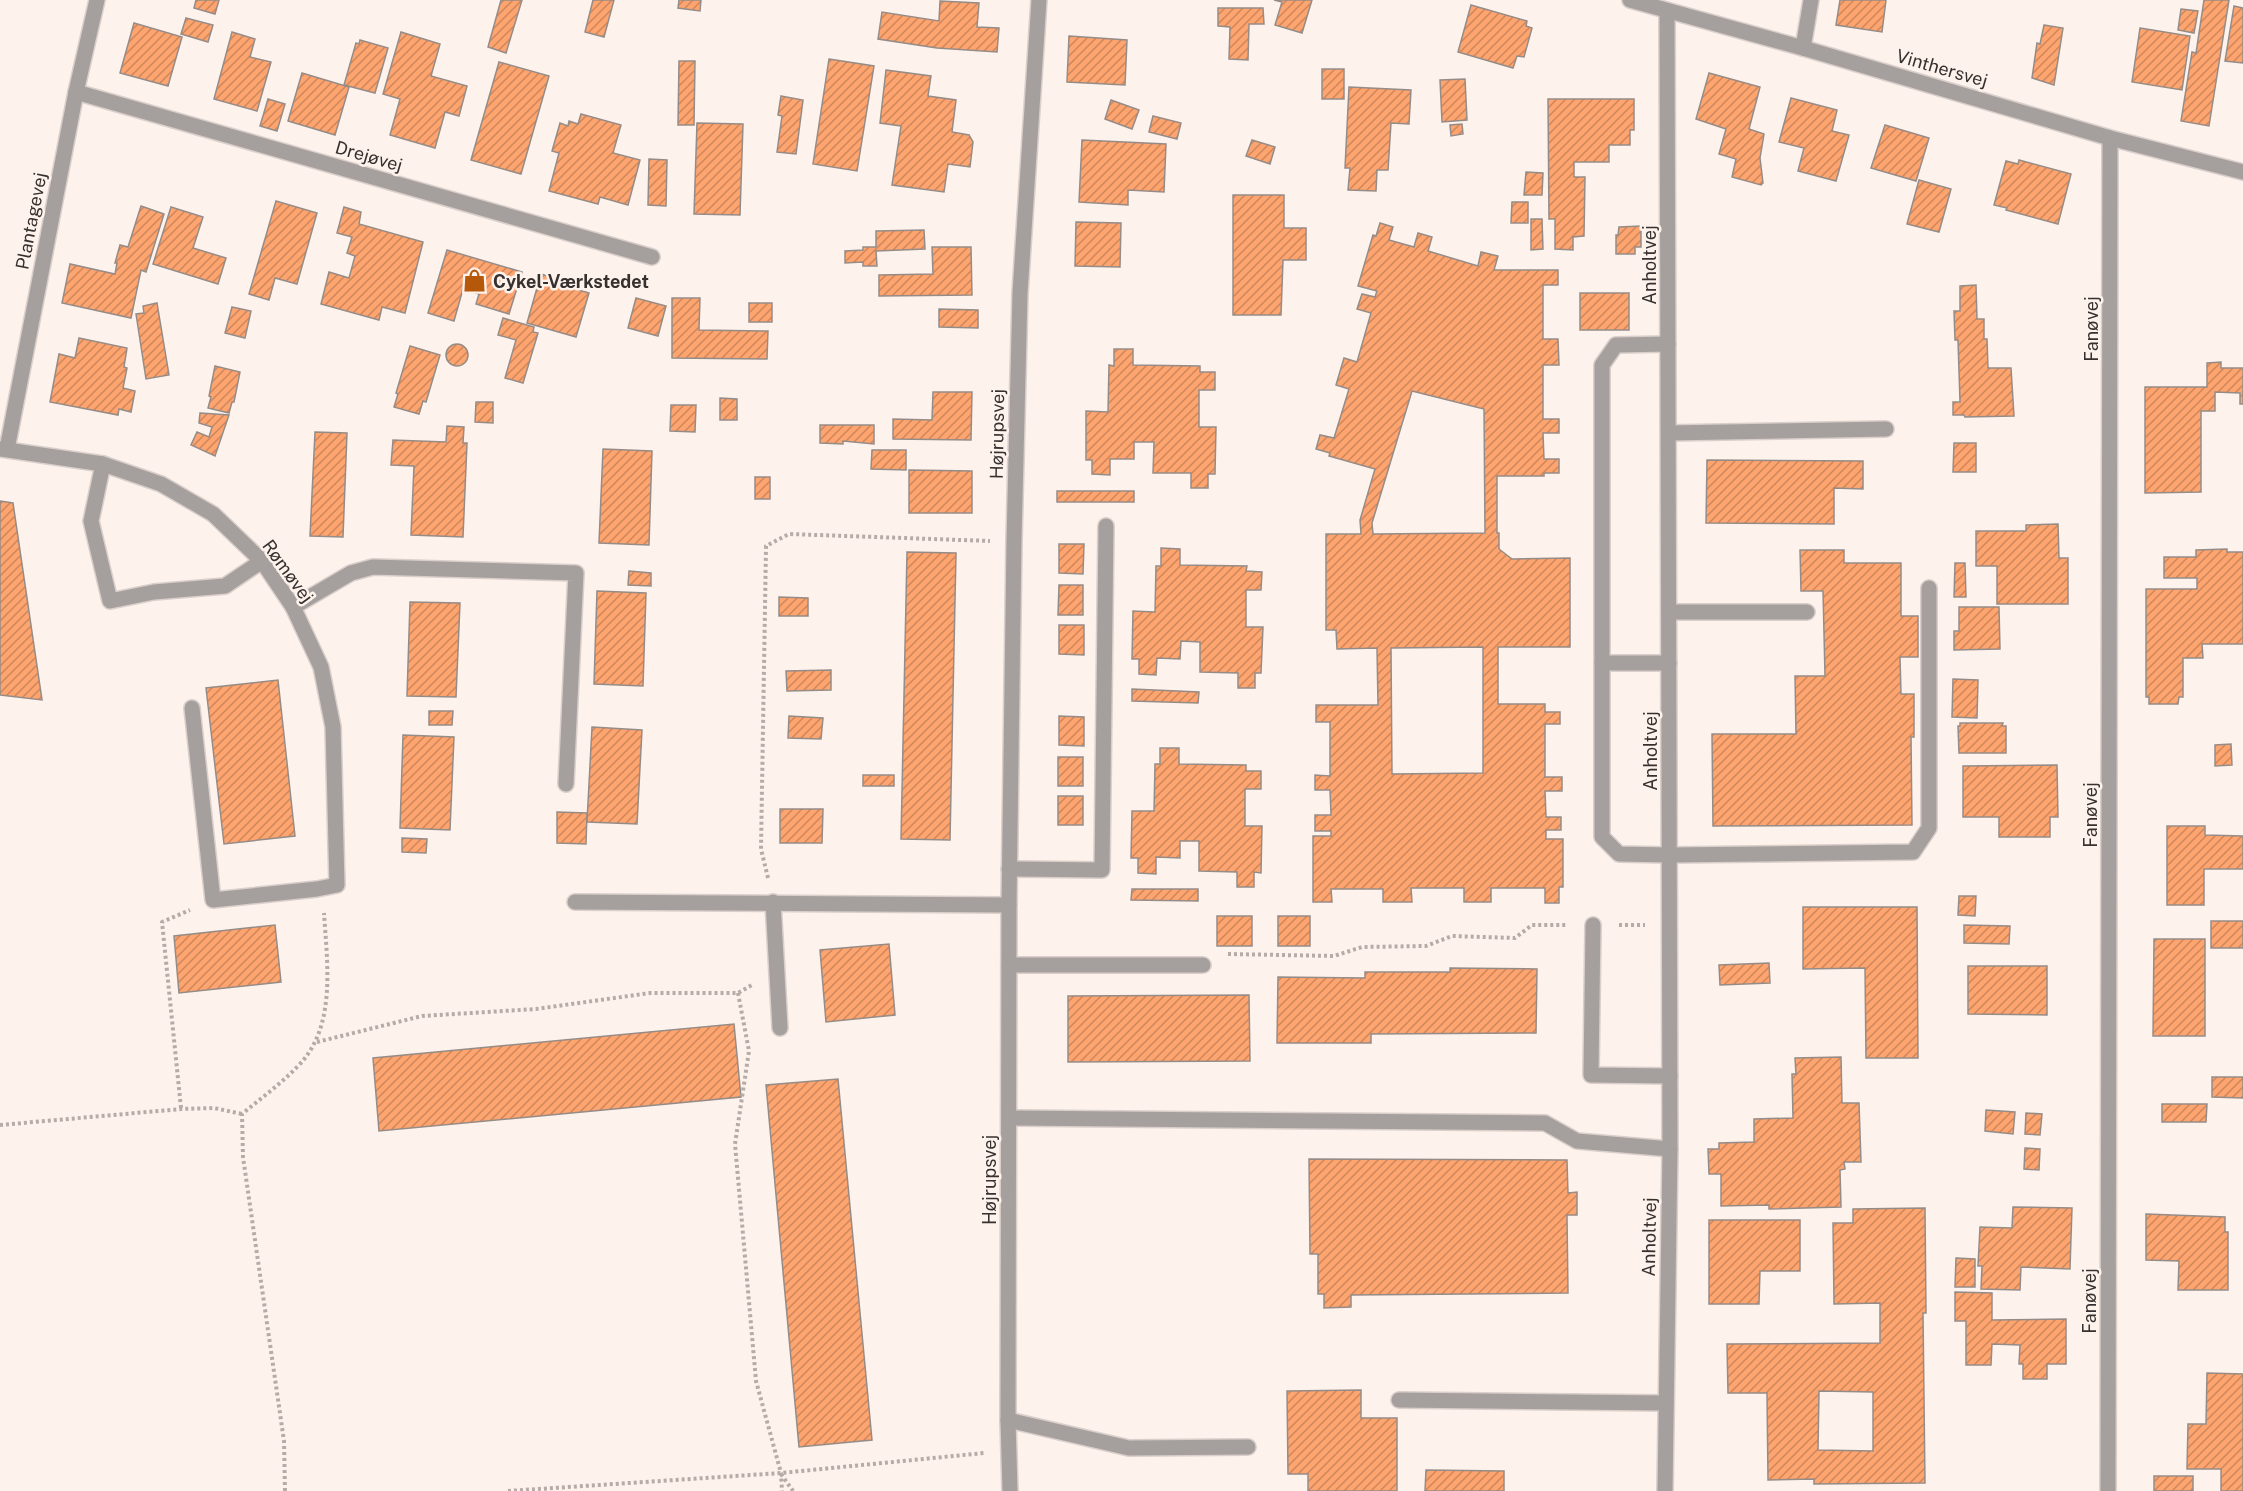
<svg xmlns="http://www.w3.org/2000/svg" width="2243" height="1491" font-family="'Public Sans',sans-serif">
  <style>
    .building { fill: url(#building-hatch); stroke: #968c87; stroke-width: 1.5; fill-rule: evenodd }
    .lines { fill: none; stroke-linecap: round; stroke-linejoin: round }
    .minor-casing { stroke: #dacfca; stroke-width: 18 }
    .path { stroke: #b6aca7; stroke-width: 4; stroke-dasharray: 3 3; stroke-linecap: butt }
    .minor { stroke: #a5a09e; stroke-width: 15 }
    .labels { text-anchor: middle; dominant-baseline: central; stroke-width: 5; stroke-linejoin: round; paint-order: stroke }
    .street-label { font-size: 18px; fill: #36312f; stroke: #fef2ec }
    .poi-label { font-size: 18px; font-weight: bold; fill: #36312f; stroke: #fef2ec; text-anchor: start }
  </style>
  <defs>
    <pattern id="building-hatch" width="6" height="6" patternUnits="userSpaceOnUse" patternTransform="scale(1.5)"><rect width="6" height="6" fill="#fda46f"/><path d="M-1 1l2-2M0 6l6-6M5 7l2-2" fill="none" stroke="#ce865c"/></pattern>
  </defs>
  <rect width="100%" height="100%" fill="#fef2ec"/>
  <g class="building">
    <polygon points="196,0 219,0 215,14 194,8"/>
    <polygon points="501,0 522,0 506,53 488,47"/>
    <polygon points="593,0 614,0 604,37 585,32"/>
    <polygon points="679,0 701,0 700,11 678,8"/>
    <polygon points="1274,0 1312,0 1302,33 1275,25 1282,2"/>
    <polygon points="1840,0 1886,0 1882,32 1836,25"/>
    <polygon points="2204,0 2229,0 2209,126 2181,121 2192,52 2196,53"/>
    <polygon points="940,1 979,3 977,27 999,28 997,52 937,48 878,39 882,12 939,21"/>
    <polygon points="1471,5 1527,21 1526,26 1532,28 1524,57 1517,56 1513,68 1458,52"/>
    <polygon points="2234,6 2243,8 2243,63 2225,61"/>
    <polygon points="1218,8 1263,8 1264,24 1249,24 1248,60 1229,59 1230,27 1218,26"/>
    <polygon points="2181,9 2198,11 2194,33 2178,30"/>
    <polygon points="186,18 213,25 208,42 181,34"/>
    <polygon points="134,23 182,37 168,86 120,73"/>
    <polygon points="2044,25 2063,28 2054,85 2032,78 2037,43 2040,44"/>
    <polygon points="2140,28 2190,36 2182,90 2132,82"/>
    <polygon points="232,32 255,39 250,57 271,62 257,111 214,99"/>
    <polygon points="401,32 440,44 431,76 467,86 459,116 445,112 435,148 390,135 400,99 383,94"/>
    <polygon points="1069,36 1127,40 1125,85 1067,82"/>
    <polygon points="360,40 388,48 375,93 344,85 356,43 359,44"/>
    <polygon points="829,59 874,66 857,171 813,164"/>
    <polygon points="679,61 695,61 694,125 678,125"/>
    <polygon points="499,62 549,76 521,174 471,160"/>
    <rect x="1322" y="69" width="22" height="30"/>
    <polygon points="886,70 931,76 928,96 956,100 952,132 969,135 973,142 970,167 948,164 944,192 892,185 901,126 880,123"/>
    <polygon points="302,73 349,87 335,135 288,121"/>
    <polygon points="1709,73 1760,87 1749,129 1764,134 1760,158 1763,183 1761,185 1732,177 1736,159 1719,154 1726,129 1696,119"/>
    <polygon points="1465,79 1467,120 1442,122 1440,80"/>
    <polygon points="1349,87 1411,90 1409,124 1391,123 1388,170 1377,170 1376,191 1348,190 1350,168 1345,168"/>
    <polygon points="781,96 803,100 796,154 777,152 782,116 778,115"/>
    <polygon points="1791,98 1837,110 1832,131 1849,135 1836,181 1798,171 1804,148 1779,142"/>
    <polygon points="268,99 285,104 277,131 260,126"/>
    <polygon points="1548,99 1634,99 1634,130 1630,130 1630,145 1609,145 1609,162 1574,162 1574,177 1585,177 1584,236 1573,237 1573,250 1555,249 1555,219 1549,219"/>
    <polygon points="1111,100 1139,110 1132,129 1105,119"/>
    <polygon points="581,114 621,125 613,153 640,160 628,205 600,197 598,204 549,191 559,153 552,151 560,123 568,126 569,121 578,124"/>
    <polygon points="1153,116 1181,123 1177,139 1149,132"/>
    <polygon points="697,123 743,124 740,215 694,214"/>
    <polygon points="1462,124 1463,134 1451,136 1450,125"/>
    <polygon points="1885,125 1929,138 1916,181 1871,168"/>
    <polygon points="1082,140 1166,144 1164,192 1128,190 1128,205 1079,202"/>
    <polygon points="1252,140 1275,147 1270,164 1246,156"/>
    <polygon points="649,159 667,160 666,206 648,205"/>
    <polygon points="2019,160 2071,174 2058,224 2006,210 2007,208 1994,205 2006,161 2018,164"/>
    <polygon points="1526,172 1543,173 1542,195 1524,195"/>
    <polygon points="1919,180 1951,189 1939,232 1907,224"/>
    <polygon points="1233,195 1284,195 1284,228 1306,228 1306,260 1283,260 1281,315 1233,315"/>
    <polygon points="276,201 317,213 297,284 275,278 269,300 249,294"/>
    <polygon points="1512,202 1528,202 1528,223 1511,223"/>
    <polygon points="141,206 164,214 146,272 141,270 131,318 62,303 70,264 115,274 117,263 115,263 120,245 128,247"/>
    <polygon points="171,207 203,217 193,248 226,258 218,284 153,264"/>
    <polygon points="344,207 361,212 359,224 423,242 405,313 382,307 379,320 321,304 329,272 349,278 355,256 347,253 352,237 337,233"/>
    <polygon points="1531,219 1542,219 1543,249 1531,250"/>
    <polygon points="1076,222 1121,223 1120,267 1075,266"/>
    <path d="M1380 223 1393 227 1389 240 1414 247 1418 233 1432 237 1428 251 1478 266 1481 252 1498 256 1494 270H1558V285H1543V339H1558L1559 365H1543V419H1559V433H1543L1544 459H1559V473H1544V476H1497V533H1499V549L1512 559 1570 558V647H1498V704H1545V712H1560V724H1545V777H1562V791H1545L1546 817H1561V830H1546V839H1563V887H1559V903H1545V888H1491V902H1464V888H1411L1412 902H1383V889H1331L1332 902H1313V836H1331V831H1315V815H1331L1330 790H1315V775L1330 776V722H1316V705H1378L1377 648 1337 649 1336 630H1326V534H1361L1360 520 1375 469 1329 456 1330 453 1316 449 1320 435 1334 438 1349 389 1336 385 1344 358 1357 362 1371 313 1357 309 1362 294 1375 297 1377 291 1358 286 1373 235 1376 236ZM1412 391 1484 409 1485 533 1373 534 1372 523ZM1483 647V773L1392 774 1391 648Z"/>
    <polygon points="1641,226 1641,247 1635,247 1635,254 1616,254 1616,235 1618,235 1619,227"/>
    <polygon points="924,230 925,249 876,251 877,266 863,266 863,262 845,263 845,251 863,250 863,247 876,247 876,231"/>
    <polygon points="932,247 971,247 972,295 879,296 879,275 933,274"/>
    <polygon points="447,250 522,272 509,314 476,304 479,294 463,289 454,321 428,313"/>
    <polygon points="541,274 571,283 569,287 589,293 576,337 527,323"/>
    <polygon points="1976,285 1977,319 1984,319 1984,339 1987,339 1988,368 2011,368 2014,416 1965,417 1964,415 1953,415 1953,402 1960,402 1958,340 1955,340 1954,311 1960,311 1960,286"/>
    <rect x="1580" y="293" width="49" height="37"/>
    <polygon points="636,298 666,306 658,336 628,328"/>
    <polygon points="672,298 700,298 699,330 768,331 767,359 672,358"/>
    <polygon points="157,303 169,375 146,379 136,314 144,313 143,306"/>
    <rect x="749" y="303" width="23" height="19"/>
    <polygon points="232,307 251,311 245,338 225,333"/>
    <polygon points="939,309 978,310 978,328 939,327"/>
    <polygon points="503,318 534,327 533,332 538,333 523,383 505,378 516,340 498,335"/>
    <polygon points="79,338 127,348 124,367 127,368 123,388 135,391 131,412 119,409 118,415 50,402 59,354 75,358"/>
    <circle cx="457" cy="355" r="11"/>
    <polygon points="410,346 440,355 426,402 423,401 419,414 394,407 398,394 396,393"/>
    <polygon points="1114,349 1133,349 1133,365 1200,366 1200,372 1215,372 1215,390 1199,390 1199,427 1216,427 1215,474 1208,474 1208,488 1191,488 1191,473 1153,473 1154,442 1134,442 1134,459 1110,459 1110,475 1092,474 1092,460 1086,460 1086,411 1108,412 1109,365 1114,366"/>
    <polygon points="2221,362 2221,368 2243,368 2243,404 2240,404 2240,393 2215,392 2215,411 2201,411 2201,492 2145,493 2145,387 2207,387 2207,363"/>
    <polygon points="215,366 240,372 234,402 232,402 229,413 208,408 211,397 209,396"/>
    <polygon points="933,392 972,392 971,440 893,439 893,419 932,420"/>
    <polygon points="720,398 737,399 737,420 720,420"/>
    <polygon points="476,402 493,402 493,423 475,422"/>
    <polygon points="671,405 696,405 695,432 670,431"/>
    <polygon points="200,413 229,415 215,456 191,445 197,432 209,437 212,427 199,423"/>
    <polygon points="820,425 874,425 874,444 843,441 843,444 820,443"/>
    <polygon points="447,426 464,427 463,443 467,443 463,537 411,535 414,466 391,465 393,440 446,442"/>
    <polygon points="315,432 347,433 343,537 310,536"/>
    <polygon points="1954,443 1976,443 1976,472 1953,472"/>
    <polygon points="603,449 652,451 649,545 599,543"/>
    <polygon points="872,450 906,450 906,470 871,469"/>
    <polygon points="1707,460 1863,461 1863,489 1834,488 1834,524 1706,523"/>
    <polygon points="909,470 972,471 972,513 909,513"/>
    <rect x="755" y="477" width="15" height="22"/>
    <rect x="1057" y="491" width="77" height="11"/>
    <polygon points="0,501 13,503 42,700 0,695"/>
    <polygon points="2058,524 2059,558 2068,558 2068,604 1997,604 1997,566 1976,566 1976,531 2026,531 2026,525"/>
    <polygon points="1059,544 1084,544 1083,574 1059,573"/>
    <polygon points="1161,548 1180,549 1180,565 1247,566 1246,571 1262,572 1261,590 1246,590 1246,627 1263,627 1261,673 1255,673 1255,688 1238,688 1238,673 1200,672 1200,642 1181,641 1180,659 1157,658 1156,675 1139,674 1139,659 1132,659 1133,611 1155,612 1156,566 1161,566"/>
    <polygon points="2227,549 2227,552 2243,552 2243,644 2202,644 2203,658 2183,658 2183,697 2179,697 2178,704 2149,704 2149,697 2146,697 2146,589 2197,589 2197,578 2164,578 2164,557 2196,557 2196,550"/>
    <polygon points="1800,550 1844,550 1844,563 1901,563 1901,616 1918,616 1918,657 1900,657 1901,694 1914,694 1914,737 1911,737 1912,825 1713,826 1712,734 1796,734 1795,676 1825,676 1823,591 1801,591"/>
    <polygon points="907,552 956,553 950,840 901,839"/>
    <polygon points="1955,563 1965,563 1966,597 1954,597"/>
    <polygon points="629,571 651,573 651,586 628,585"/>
    <polygon points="1059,585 1083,585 1083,615 1058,615"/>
    <polygon points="597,591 646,593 643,686 594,684"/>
    <polygon points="779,597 808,598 808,616 779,616"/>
    <polygon points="410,602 460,603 456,697 407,696"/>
    <polygon points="1959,607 1999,607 2000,649 1954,650 1954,631 1959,631"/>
    <polygon points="1059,625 1084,625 1084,655 1059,654"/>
    <polygon points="831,670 831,690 787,691 786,671"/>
    <polygon points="1953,679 1978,680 1977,718 1952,717"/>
    <polygon points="278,680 295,836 224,844 206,688"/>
    <polygon points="1132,689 1199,692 1198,703 1132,701"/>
    <polygon points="429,711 453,711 452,725 429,725"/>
    <polygon points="789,716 823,718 821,739 788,738"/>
    <polygon points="1059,716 1084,717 1084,746 1059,745"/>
    <polygon points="1960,723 2003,723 2002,726 2006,726 2006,753 1959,753 1958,726 1960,726"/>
    <polygon points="592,727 642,730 637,824 587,822"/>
    <polygon points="403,735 454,737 450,830 400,828"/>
    <polygon points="2231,744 2232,765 2215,766 2215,745"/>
    <polygon points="1160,748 1179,748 1179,764 1246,765 1246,771 1261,771 1261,789 1245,789 1245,826 1262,826 1261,873 1254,872 1254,887 1237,887 1237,872 1199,871 1199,841 1180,841 1180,858 1156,857 1156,874 1138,873 1138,858 1131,858 1132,811 1154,811 1155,764 1160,764"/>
    <rect x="1058" y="757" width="25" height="29"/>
    <polygon points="2057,765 2058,817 2050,817 2050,837 1999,837 1999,817 1963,817 1963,766"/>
    <rect x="863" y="775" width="31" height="11"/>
    <rect x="1058" y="796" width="25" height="29"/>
    <polygon points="780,809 823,809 822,843 780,843"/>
    <polygon points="557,812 587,813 586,844 557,843"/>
    <polygon points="2167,826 2205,826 2205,835 2243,836 2243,869 2204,869 2204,905 2167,905"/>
    <polygon points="402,838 427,839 426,853 402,852"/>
    <polygon points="1132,889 1198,889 1198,901 1131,900"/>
    <polygon points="1959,896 1976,896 1975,916 1958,915"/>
    <polygon points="1803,907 1917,907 1918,1058 1866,1058 1865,968 1803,969"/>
    <rect x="1217" y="916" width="35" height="30"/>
    <rect x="1278" y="916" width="32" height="30"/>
    <rect x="2211" y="921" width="32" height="27"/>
    <polygon points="275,925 281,982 179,993 174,936"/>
    <polygon points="1964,925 2010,926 2009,944 1964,943"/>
    <polygon points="2154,939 2205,939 2205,1036 2153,1036"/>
    <polygon points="889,944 895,1015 826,1022 820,950"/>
    <polygon points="1769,963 1770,983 1720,985 1719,965"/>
    <polygon points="1968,966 2047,966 2047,1015 1968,1014"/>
    <polygon points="1450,968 1537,969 1536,1033 1371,1034 1371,1043 1277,1043 1278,977 1365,978 1365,972 1450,972"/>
    <polygon points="1249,995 1250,1061 1068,1062 1068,996"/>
    <polygon points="734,1024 741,1097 379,1131 373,1058"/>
    <polygon points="1841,1057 1842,1103 1859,1103 1861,1162 1844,1162 1845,1169 1840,1170 1841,1207 1769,1209 1769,1205 1721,1206 1721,1174 1709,1174 1708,1149 1719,1149 1719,1143 1754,1142 1754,1119 1793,1118 1792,1074 1796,1074 1795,1058"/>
    <polygon points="2212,1077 2243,1077 2243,1098 2212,1097"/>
    <polygon points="838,1079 872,1440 799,1447 766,1085"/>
    <polygon points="2162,1104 2207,1104 2206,1122 2162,1122"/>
    <polygon points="1986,1110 2015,1112 2013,1134 1985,1131"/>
    <polygon points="2026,1113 2042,1114 2040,1135 2025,1134"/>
    <polygon points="2025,1148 2040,1149 2039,1170 2024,1169"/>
    <polygon points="1309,1159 1567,1160 1568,1193 1577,1192 1577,1215 1567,1215 1568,1293 1351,1295 1351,1307 1324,1308 1324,1294 1318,1294 1318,1254 1310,1254"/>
    <polygon points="2013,1207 2072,1208 2070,1269 2021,1267 2020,1290 1981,1289 1982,1266 1978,1266 1980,1227 2012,1228"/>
    <path d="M1925 1208 1926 1313H1923L1925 1483 1814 1484V1479L1768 1480 1767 1393H1728L1727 1344 1880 1343V1303L1834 1304 1833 1223H1853V1209ZM1819 1391 1873 1392V1451L1818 1450Z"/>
    <polygon points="2146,1214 2225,1217 2225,1232 2228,1232 2228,1290 2178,1290 2179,1261 2146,1260"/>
    <polygon points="1709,1220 1800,1220 1800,1271 1760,1271 1759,1304 1709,1304"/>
    <polygon points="1956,1258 1975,1259 1975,1287 1955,1287"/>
    <polygon points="1955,1292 1992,1293 1992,1320 2066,1319 2066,1364 2047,1364 2047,1379 2023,1379 2023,1364 2019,1364 2020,1345 1992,1344 1991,1365 1966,1365 1966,1321 1955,1321"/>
    <polygon points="2207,1373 2243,1374 2243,1491 2221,1491 2221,1469 2187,1469 2188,1424 2206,1424"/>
    <polygon points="1361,1390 1361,1418 1397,1418 1397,1491 1308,1491 1308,1474 1288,1474 1287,1391"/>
    <polygon points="1426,1470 1504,1471 1504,1491 1425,1491"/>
    <rect x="2154" y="1476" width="39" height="15"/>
  </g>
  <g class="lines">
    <defs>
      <g id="minor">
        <polyline points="1630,0 1803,48 2110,138 2243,172"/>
        <polyline points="1803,48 1811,0"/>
        <polyline points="76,92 652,257"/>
        <polyline points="1668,344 1616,345 1602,365 1602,837 1619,854 1670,855 1913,852 1929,828 1929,588"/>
        <polyline points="1669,433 1886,429"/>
        <polyline points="0,449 103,464 161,484 213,514 262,561 293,607 321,667 333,727 337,885 317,889 213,900 192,708"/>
        <polyline points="7,449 76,92 97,0"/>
        <polyline points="103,464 91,521 110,601 154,592 225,586 262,561"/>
        <polyline points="293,607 351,573 373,567 576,573 566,784"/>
        <polyline points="1669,612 1807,612"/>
        <polyline points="1602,663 1669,663"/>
        <polyline points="1009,869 1102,870 1106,526"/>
        <polyline points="575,902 1009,905"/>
        <polyline points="773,902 780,1028"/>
        <polyline points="1593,925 1591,1075 1670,1076"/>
        <polyline points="1009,965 1203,965"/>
        <polyline points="1009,1118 1545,1123 1577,1141 1670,1149"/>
        <polyline points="1399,1400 1666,1403"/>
        <polyline points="1008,1420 1129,1448 1248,1447"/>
        <polyline points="1010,1491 1008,1420 1009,905 1014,541 1020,293 1039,0"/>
        <polyline points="1665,1491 1670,1149 1667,11"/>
        <polyline points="2108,1491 2110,138"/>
      </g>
    </defs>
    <use href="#minor" class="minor-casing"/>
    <g class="path">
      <polyline points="768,878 761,849 766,546 789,534 990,541"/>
      <polyline points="1619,925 1645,925"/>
      <polyline points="1228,954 1334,956 1362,947 1426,946 1452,936 1515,938 1532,925 1567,925"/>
      <polyline points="738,993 749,1051 735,1144 756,1381 781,1473 782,1491"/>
      <polyline points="317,1042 422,1016 536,1009 650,993 738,993 752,985"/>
      <polyline points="181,1108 162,922 190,910"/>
      <polyline points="0,1125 181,1109 214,1108 242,1114"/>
      <polyline points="781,1474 793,1491"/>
      <path d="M285 1491 284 1441 243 1157 242 1114C261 1098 281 1084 298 1066 337 1027 327 962 324 913"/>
      <polyline points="508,1491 781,1473 984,1453"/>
    </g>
    <use href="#minor" class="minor"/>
  </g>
  <defs>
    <symbol id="shop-bare" viewBox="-9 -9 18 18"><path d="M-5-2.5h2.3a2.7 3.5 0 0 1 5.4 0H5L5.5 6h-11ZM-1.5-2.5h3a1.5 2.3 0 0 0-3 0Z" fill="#b65809" stroke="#fef2ec" stroke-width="2.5" paint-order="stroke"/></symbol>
  </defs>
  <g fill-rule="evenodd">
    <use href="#shop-bare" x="458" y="264" width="33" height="33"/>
  </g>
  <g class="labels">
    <g class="street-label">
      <text transform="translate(1942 68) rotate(16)">Vinthersvej</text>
      <text transform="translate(369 156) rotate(16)">Drejøvej</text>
      <text transform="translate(31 221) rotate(-79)">Plantagevej</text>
      <text transform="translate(1649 265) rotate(-90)">Anholtvej</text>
      <text transform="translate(2091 329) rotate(-90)">Fanøvej</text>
      <text transform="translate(997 434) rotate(-89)">Højrupsvej</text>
      <text transform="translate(288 571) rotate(54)">Rømøvej</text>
      <text transform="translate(1650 751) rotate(-90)">Anholtvej</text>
      <text transform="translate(2090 815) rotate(-90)">Fanøvej</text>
      <text transform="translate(989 1180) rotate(-90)">Højrupsvej</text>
      <text transform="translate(1649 1237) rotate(-89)">Anholtvej</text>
      <text transform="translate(2089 1301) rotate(-90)">Fanøvej</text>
    </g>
    <g class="poi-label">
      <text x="493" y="281">Cykel-Værkstedet</text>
    </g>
  </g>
</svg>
